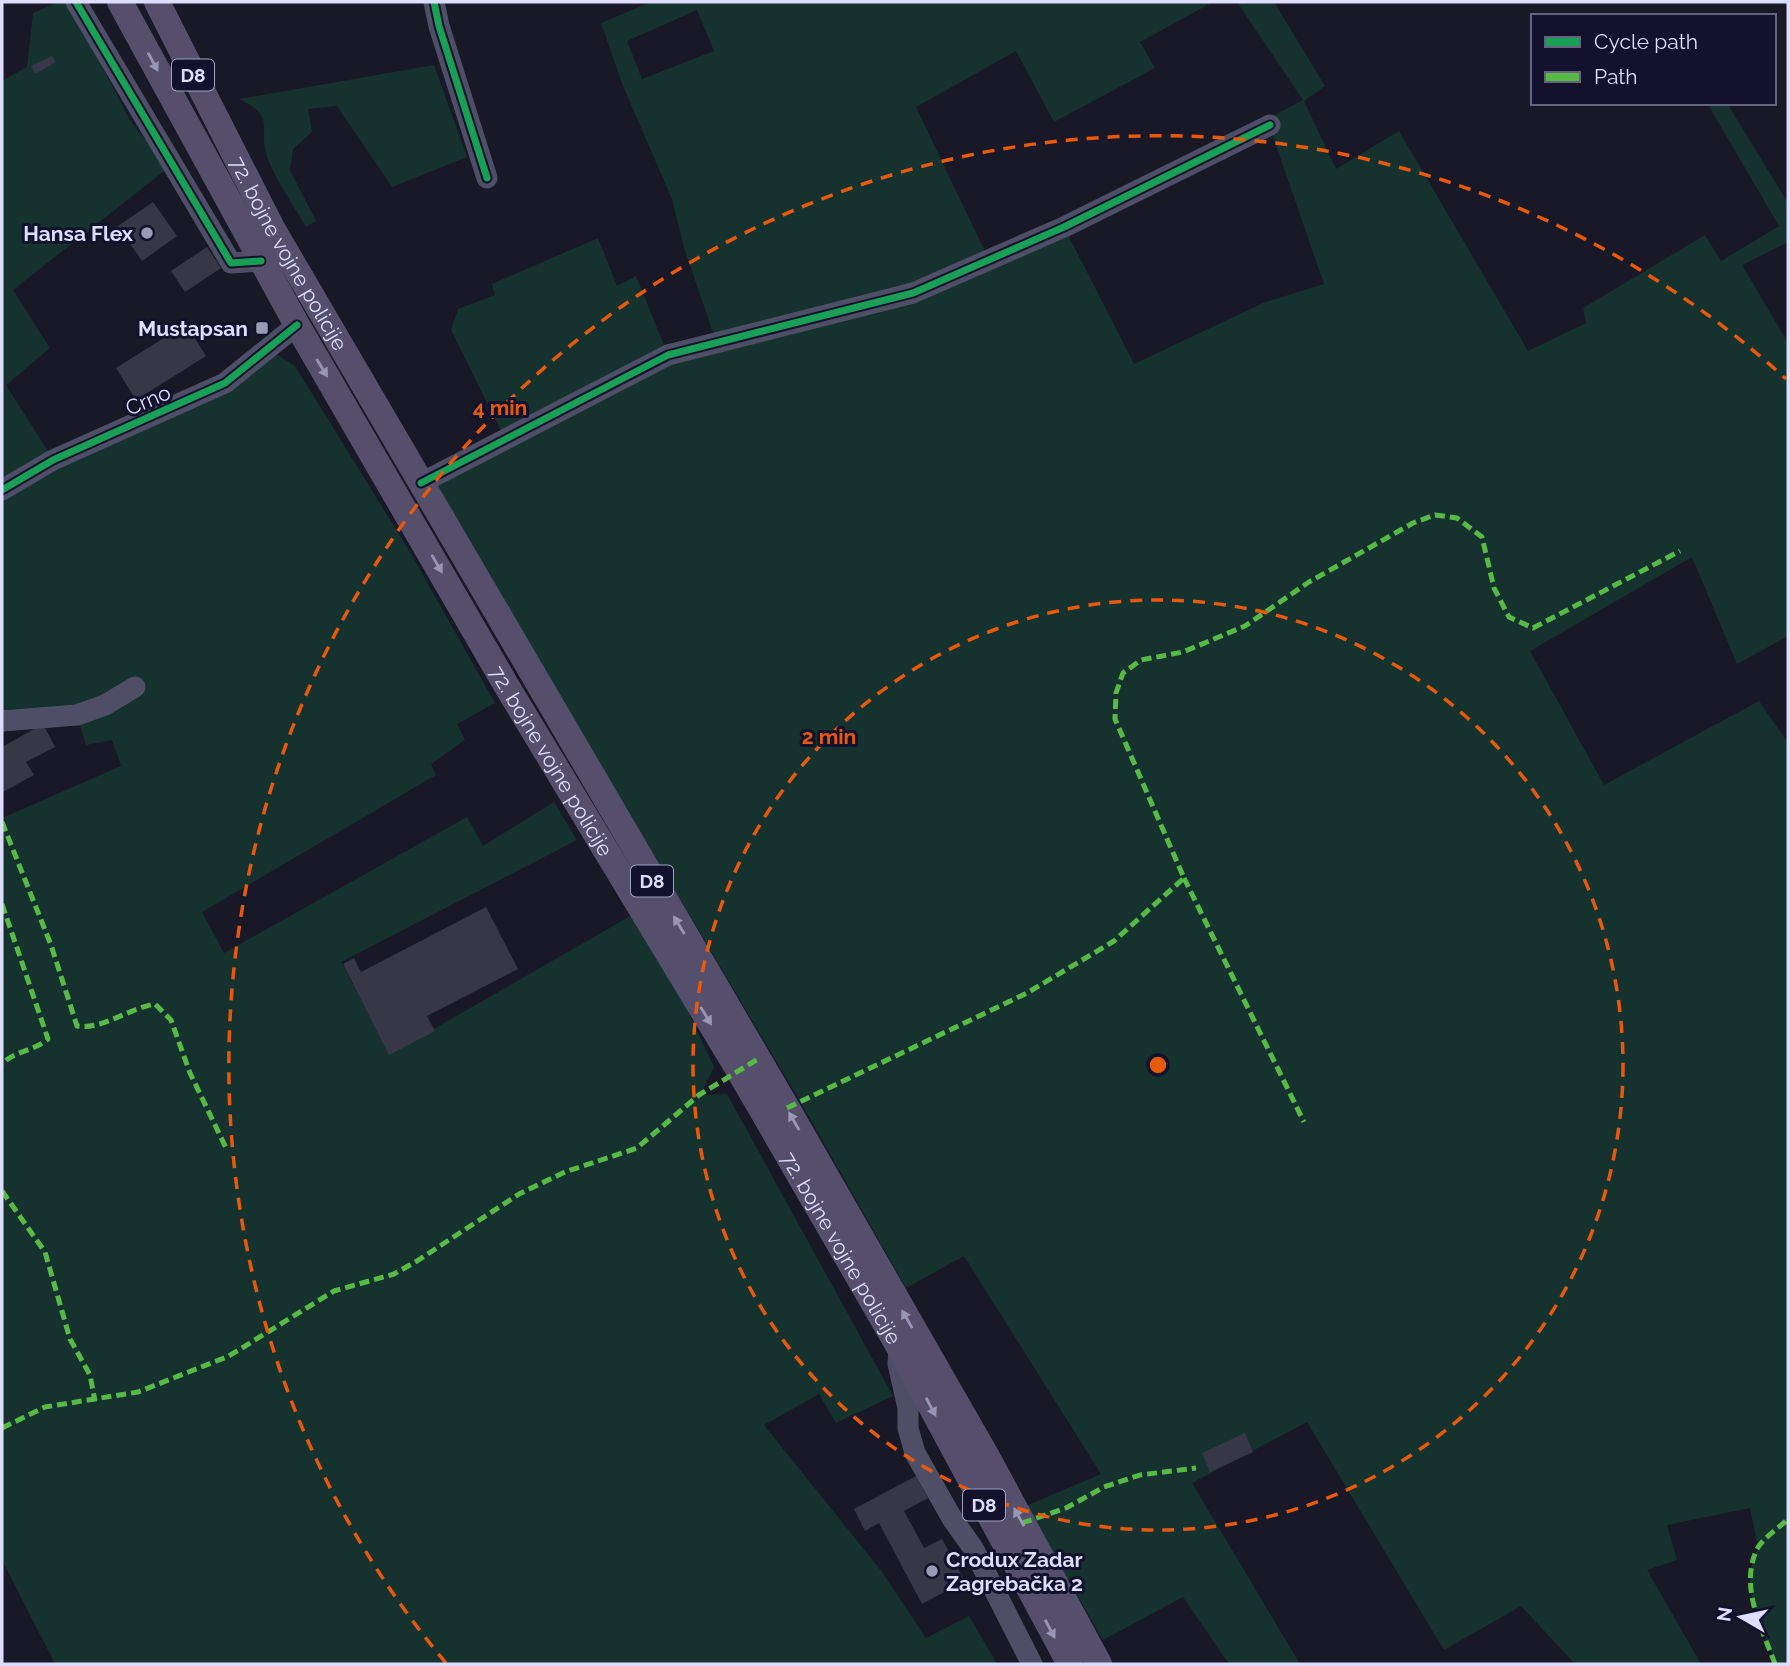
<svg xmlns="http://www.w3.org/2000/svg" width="1790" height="1666" font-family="Raleway,sans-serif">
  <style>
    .green { fill: #16322f; fill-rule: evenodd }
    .building { fill: #373747 }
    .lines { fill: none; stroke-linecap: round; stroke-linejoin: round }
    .minor { stroke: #4e4f66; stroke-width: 21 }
    .major { stroke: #554f6c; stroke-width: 26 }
    .quiet { stroke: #58b947; stroke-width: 5; stroke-dasharray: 10 5; stroke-linecap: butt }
    .cycleway-casing { stroke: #13122c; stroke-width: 11 }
    .cycleway { stroke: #1a9f57; stroke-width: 7 }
    .oneway { fill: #9996b5 }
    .ring { fill: none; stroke: #e8590c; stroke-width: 3.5; stroke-dasharray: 12 9 }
    .poi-dot { fill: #9899b2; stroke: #13122c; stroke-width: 2.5 }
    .labels { text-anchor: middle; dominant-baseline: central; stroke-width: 6; stroke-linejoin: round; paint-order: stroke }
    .shield { fill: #13122c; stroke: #a0a1bf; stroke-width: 2 }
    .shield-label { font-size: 19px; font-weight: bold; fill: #dddefe }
    .poi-label { font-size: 21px; font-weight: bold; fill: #dddefe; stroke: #13122c; text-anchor: end }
    .street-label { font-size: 21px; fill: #dddefe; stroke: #13122c }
    .centre { fill: #e8590c; stroke: #13122c; stroke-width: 3.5 }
    .ring-label { font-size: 21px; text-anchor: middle; font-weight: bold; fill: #e8590c; stroke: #13122c; stroke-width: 6; stroke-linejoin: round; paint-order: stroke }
  </style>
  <rect width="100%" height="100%" fill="#191826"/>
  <g class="green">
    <polygon points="58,2 68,2 131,122 168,168 13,290 50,348 6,385 53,459 136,425 266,348 295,366 410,552 495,703 457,724 465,740 431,764 436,775 202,912 224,953 467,817 483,846 554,802 577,840 341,962 390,1054 641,910 714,1067 700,1095 727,1094 893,1396 836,1423 819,1394 764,1425 882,1572 926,1638 969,1616 997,1664 55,1664 2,1560 2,818 121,766 112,740 86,745 77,715 22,725 2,733 2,81 27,67 33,13"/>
    <path d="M651 2H1213L1140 42 1155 68 1054 122 1016 51 916 107 989 260 1064 227 1134 364 1263 303 1324 284 1267 119 1303 100 1237 2H1274L1325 86 1304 101 1336 169 1399 131 1528 351 1586 323 1583 308 1705 235 1721 261 1779 226 1707 103H1727L1788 203V242L1742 265 1788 343V636L1737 664 1692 557 1530 651 1604 785 1759 701 1788 743V1664H1775L1750 1591V1571L1758 1547 1750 1508 1667 1525 1677 1560 1647 1570 1701 1664H1575L1521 1606 1444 1650 1307 1422 1192 1483 1300 1664H1229L1183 1597 1103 1640 1026 1506 1101 1474 964 1256 906 1288 800 1101 430 478 505 439 451 330 458 309 495 295 492 284 598 238 617 286 636 276 668 355 716 341 684 248 672 199 623 86 601 23ZM697 10 714 51 642 79 627 41Z"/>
    <path d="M434 65 467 157 392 187 337 106 308 109 312 132 293 149 290 170 316 221 306 227C296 209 270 171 266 153 259 127 276 116 239 99Z"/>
  </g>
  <g class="building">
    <polygon points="52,56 56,62 35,74 31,66"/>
    <polygon points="153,202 177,236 142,261 118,226"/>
    <polygon points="207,247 221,268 185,292 171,271"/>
    <polygon points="186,324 206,356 136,400 116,368"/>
    <polygon points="43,724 55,747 26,762 34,775 3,792 2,747"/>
    <polygon points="486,907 518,969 427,1016 435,1031 389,1055 343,964 354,958 361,972"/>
    <polygon points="1245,1433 1253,1452 1210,1472 1202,1453"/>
    <polygon points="916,1476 928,1498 904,1511 924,1548 942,1539 965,1581 922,1604 879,1523 865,1531 854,1509"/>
  </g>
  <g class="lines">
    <g class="minor">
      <polyline points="76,2 231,263 261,261"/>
      <polyline points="434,2 439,26 487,178"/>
      <polyline points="421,483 668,355 913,293 1064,227 1270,125"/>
      <polyline points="2,490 53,460 225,383 297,325"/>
      <polyline points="2,721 77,715 105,705 135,687"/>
      <polyline points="899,1349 898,1364 908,1408 908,1428 915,1453 953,1520 973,1548 1032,1664"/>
    </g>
    <g class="major">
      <path id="s1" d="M120 2 297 325 506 685 738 1069 899 1347 1070 1664"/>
      <path id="s2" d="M157 2 272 228 787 1108 986 1455 1099 1664"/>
    </g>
    <g class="quiet">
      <path d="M2 822 51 945 77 1026C102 1030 127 1009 155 1004L171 1020 190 1073 227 1150"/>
      <polyline points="1184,878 1304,1122"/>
      <path d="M2 904 48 1039C34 1051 14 1051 2 1064"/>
      <polyline points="787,1108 1027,993 1114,941 1184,878 1115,719 1116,693 1123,673 1141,660 1183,652 1245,626 1309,582 1413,523 1435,515 1457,518 1482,537 1494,588 1509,617 1533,628 1680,551"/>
      <polyline points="2,1191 45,1252 70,1339 90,1375 95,1401"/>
      <polyline points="2,1428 45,1407 138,1392 229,1356 334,1291 394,1274 417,1261 519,1194 565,1172 637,1148 699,1095 758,1059"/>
      <polyline points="1022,1523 1066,1508 1104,1487 1140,1475 1196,1468"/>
      <path d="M1775 1664C1762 1628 1739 1587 1757 1549 1763 1538 1779 1528 1788 1519"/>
    </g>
    <defs>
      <g id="cycleway">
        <polyline points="76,2 231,263 261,261"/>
        <polyline points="434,2 439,26 487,178"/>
        <polyline points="421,483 668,355 913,293 1064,227 1270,125"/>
        <polyline points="2,490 53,460 225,383 297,325"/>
      </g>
    </defs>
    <use href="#cycleway" class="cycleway-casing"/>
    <use href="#cycleway" class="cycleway"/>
  </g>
  <defs><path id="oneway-solid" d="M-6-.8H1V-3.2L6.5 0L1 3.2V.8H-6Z" transform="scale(1.75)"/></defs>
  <g class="oneway">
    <use href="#oneway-solid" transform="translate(153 62) rotate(62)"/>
    <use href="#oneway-solid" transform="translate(322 368) rotate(59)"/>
    <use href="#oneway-solid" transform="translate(437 564) rotate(60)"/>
    <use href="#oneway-solid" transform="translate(679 925) rotate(-121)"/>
    <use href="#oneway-solid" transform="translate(706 1016) rotate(59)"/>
    <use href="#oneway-solid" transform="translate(794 1121) rotate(-120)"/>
    <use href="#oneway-solid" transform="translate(907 1319) rotate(-120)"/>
    <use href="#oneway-solid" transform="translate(931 1407) rotate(62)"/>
    <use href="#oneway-solid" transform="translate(1019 1517) rotate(-119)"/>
    <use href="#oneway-solid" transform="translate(1050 1629) rotate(62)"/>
  </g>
  <g class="ring">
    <circle cx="1158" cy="1065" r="465"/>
    <path d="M446 1663A930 930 0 0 1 1786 379"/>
  </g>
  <g class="poi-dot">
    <circle cx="147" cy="233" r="7"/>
    <rect x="255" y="321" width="14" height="14" rx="3.5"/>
    <circle cx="932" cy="1571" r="7"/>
  </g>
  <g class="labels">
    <g class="shield">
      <rect x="172" y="59.5" width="42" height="31" rx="5"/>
      <rect x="631" y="865.5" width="42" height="31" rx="5"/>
      <rect x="963" y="1489.5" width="42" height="31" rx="5"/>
    </g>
    <g class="shield-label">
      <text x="193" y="75">D8</text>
      <text x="652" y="881">D8</text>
      <text x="984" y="1505">D8</text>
    </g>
    <g class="poi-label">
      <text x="133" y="233">Hansa Flex</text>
      <text x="248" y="328">Mustapsan</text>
      <text x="946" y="1559" text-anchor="start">Crodux Zadar<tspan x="946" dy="24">Zagrebačka 2</tspan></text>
    </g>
    <g class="street-label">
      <text stroke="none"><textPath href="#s2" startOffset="284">72. bojne vojne policije</textPath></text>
      <text transform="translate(148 400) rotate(-23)">Crno</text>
      <text stroke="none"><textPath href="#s1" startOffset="873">72. bojne vojne policije</textPath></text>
      <text stroke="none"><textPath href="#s1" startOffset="1440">72. bojne vojne policije</textPath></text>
    </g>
  </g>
  <circle cx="1158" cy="1065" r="10" class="centre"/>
  <g class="ring-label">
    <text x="500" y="415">4 min</text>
    <text x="829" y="744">2 min</text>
  </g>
  <rect width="1790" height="1666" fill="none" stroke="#dddefe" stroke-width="7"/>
  <rect x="1531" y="14" width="245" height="91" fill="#13122c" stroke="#646480" stroke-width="2"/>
  <rect x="1545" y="37" width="35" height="10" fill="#1a9f57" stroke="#646480" stroke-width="2"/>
  <text x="1594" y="49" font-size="21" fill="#dddefe">Cycle path</text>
  <rect x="1545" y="72" width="35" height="10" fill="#58b947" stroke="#646480" stroke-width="2"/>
  <text x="1594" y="84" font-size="21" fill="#dddefe">Path</text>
  <g transform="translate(1741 1617) rotate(279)" stroke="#13122c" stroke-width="5" paint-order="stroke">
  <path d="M0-5L12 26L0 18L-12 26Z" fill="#dddefe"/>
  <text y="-10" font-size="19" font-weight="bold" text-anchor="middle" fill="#dddefe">N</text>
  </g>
</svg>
